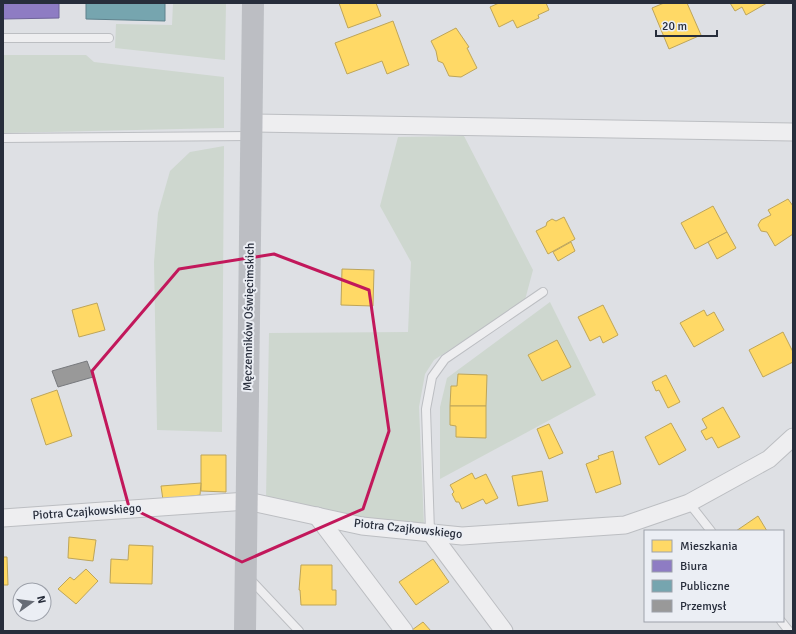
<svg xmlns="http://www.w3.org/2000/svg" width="796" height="634" font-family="Signika,sans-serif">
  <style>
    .green { fill: #ced7cf }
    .homes { fill: #ffd966; stroke: #bea559 }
    .offices { fill: #8e7cc3; stroke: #6f649a }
    .public { fill: #76a5af; stroke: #5e818c }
    .industry { fill: #999; stroke: #77797d }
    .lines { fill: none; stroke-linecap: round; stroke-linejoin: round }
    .service-casing { stroke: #bcbec2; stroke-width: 10 }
    .minor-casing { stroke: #bcbec2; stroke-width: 19 }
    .service { stroke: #eeeef0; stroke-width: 8 }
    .minor { stroke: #eeeef0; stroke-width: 17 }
    .secondary { stroke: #bcbec3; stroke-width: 22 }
    .marked { fill: none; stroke: #c2185b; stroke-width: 3; stroke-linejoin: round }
    .labels { text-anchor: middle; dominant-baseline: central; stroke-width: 4; stroke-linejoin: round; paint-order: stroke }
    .street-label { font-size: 12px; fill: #272d3b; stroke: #ebeef4 }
  </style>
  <rect width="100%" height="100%" fill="#dee0e4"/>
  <g class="green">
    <polygon points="173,3 226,3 225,60 115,48 116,24 172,25"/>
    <polygon points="3,55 86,55 94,62 224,77 224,128 3,133"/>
    <polygon points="464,136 533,270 525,300 434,360 425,374 419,407 424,525 364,519 266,498 269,333 408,332 411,262 380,206 398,137"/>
    <polygon points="224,146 222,432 157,430 154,262 158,213 170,171 190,152"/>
    <polygon points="550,302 596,395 440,479 440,407 447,378"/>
  </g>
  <g class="homes">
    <polygon points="339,3 376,3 381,16 348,28"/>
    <polygon points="499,3 546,3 549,10 538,15 539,18 517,28 513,20 499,27 490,7"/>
    <polygon points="664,3 687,3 701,35 669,49 652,8"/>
    <polygon points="730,3 767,3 746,15 742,7 735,11"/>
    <polygon points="393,21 409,65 387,74 382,61 347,74 335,43"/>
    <polygon points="456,28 469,47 467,48 477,68 461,77 449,76 443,63 438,61 436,51 431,41"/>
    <polygon points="788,199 793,206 793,234 775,246 767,232 761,231 758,225 761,220 771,215 768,210"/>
    <polygon points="713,206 727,232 695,249 681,223"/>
    <polygon points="564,217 575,239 548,254 536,231 546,226 547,222 552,219 556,221"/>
    <polygon points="727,232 736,248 717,259 708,242"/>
    <polygon points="571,242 575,251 558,261 553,252"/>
    <polygon points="342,269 374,270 373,306 341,305"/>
    <polygon points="97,303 105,330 79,337 72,310"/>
    <polygon points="603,305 618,335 603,343 600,336 590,341 578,317"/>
    <polygon points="704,310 707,316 714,312 724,330 694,347 680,323"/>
    <polygon points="783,332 793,352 793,362 763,377 749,350"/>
    <polygon points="557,340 571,367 542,381 528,355"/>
    <polygon points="458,374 487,375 486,406 450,406 451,386 457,386"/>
    <polygon points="666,375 680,402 668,408 659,390 656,391 652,382"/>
    <polygon points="57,390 72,436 46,445 31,399"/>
    <polygon points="450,406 486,406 486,438 456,437 456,426 450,425"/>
    <polygon points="723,407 740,437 718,448 712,437 706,440 701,431 707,428 702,419"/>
    <polygon points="671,423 686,450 659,465 645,437"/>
    <polygon points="549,424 563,453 549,459 537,429"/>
    <polygon points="613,451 621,484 596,493 586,464 599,459 598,456"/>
    <polygon points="201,455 226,455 226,492 201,491"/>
    <polygon points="542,471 548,501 518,506 512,476"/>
    <polygon points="472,473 475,479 486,474 498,498 486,504 483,499 462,509 459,502 456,502 452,494 454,492 450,485"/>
    <polygon points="201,483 200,495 163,500 161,486"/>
    <polygon points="758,516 767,531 736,531"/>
    <polygon points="69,537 96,540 93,561 68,558"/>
    <polygon points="129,545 153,546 152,584 110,583 111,559 128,560"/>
    <polygon points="3,557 7,557 8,585 3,585"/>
    <polygon points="433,559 449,582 416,605 399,582"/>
    <polygon points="301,565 332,565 332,590 336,590 336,605 301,605 300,590 299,590"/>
    <polygon points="86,569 98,581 76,604 58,589 70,577 74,580"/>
    <polygon points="423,622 431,631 413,631 412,630"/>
  </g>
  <polygon class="offices" points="3,3 59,3 59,18 3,19"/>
  <polygon class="public" points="86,3 165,3 165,21 86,19"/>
  <polygon class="industry" points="87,361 93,377 58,387 52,371"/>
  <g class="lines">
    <defs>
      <g id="service">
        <polyline points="3,38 109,38"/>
        <polyline points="3,138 250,136"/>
        <polyline points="689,503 711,531"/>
        <polyline points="430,532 426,409 432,377 445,359 543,292"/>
        <polyline points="250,579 299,631"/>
        <polyline points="781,621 789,631"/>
      </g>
      <g id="minor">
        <polyline points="251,123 793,132"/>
        <polyline points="317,516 404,631"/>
        <polyline points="3,518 247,501 362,526 462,536 625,525 689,503 769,459 793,437"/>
        <polyline points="430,532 504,631"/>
      </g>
    </defs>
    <use href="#service" class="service-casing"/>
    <use href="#minor" class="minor-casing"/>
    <use href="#service" class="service"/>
    <use href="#minor" class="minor"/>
    <polyline class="secondary" points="245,631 253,3"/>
  </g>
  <path class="marked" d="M274 254 369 290 389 431 363 509 242 562 129 507 92 371 179 269Z"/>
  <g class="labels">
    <g class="street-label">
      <text transform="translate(249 317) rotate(-89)">Męczenników Oświęcimskich</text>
      <text transform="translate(87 512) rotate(-4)">Piotra Czajkowskiego</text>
      <text transform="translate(408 529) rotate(6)">Piotra Czajkowskiego</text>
    </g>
  </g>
  <rect width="796" height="634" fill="none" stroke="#272d3b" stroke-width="8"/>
  <rect x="644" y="530" width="140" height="92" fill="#ebeef4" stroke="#9da1aa"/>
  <rect x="652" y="540" width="20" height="12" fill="#ffd966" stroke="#9da1aa"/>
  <text x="680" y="550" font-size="12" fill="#272d3b">Mieszkania</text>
  <rect x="652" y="560" width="20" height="12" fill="#8e7cc3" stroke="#9da1aa"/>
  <text x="680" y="570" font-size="12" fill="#272d3b">Biura</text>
  <rect x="652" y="580" width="20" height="12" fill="#76a5af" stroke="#9da1aa"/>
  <text x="680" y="590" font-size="12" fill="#272d3b">Publiczne</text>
  <rect x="652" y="600" width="20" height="12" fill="#999999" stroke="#9da1aa"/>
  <text x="680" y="610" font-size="12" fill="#272d3b">Przemysł</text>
  <g transform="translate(32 602) rotate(76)"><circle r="19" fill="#ebeef4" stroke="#9da1aa"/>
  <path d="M0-3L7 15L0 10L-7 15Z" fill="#676c76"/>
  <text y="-6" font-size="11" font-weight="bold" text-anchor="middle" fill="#272d3b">N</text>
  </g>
  <path d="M656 30v6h61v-6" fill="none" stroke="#272d3b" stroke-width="2"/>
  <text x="662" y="30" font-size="12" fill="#272d3b" stroke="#ebeef4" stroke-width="3" paint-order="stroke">20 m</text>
</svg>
